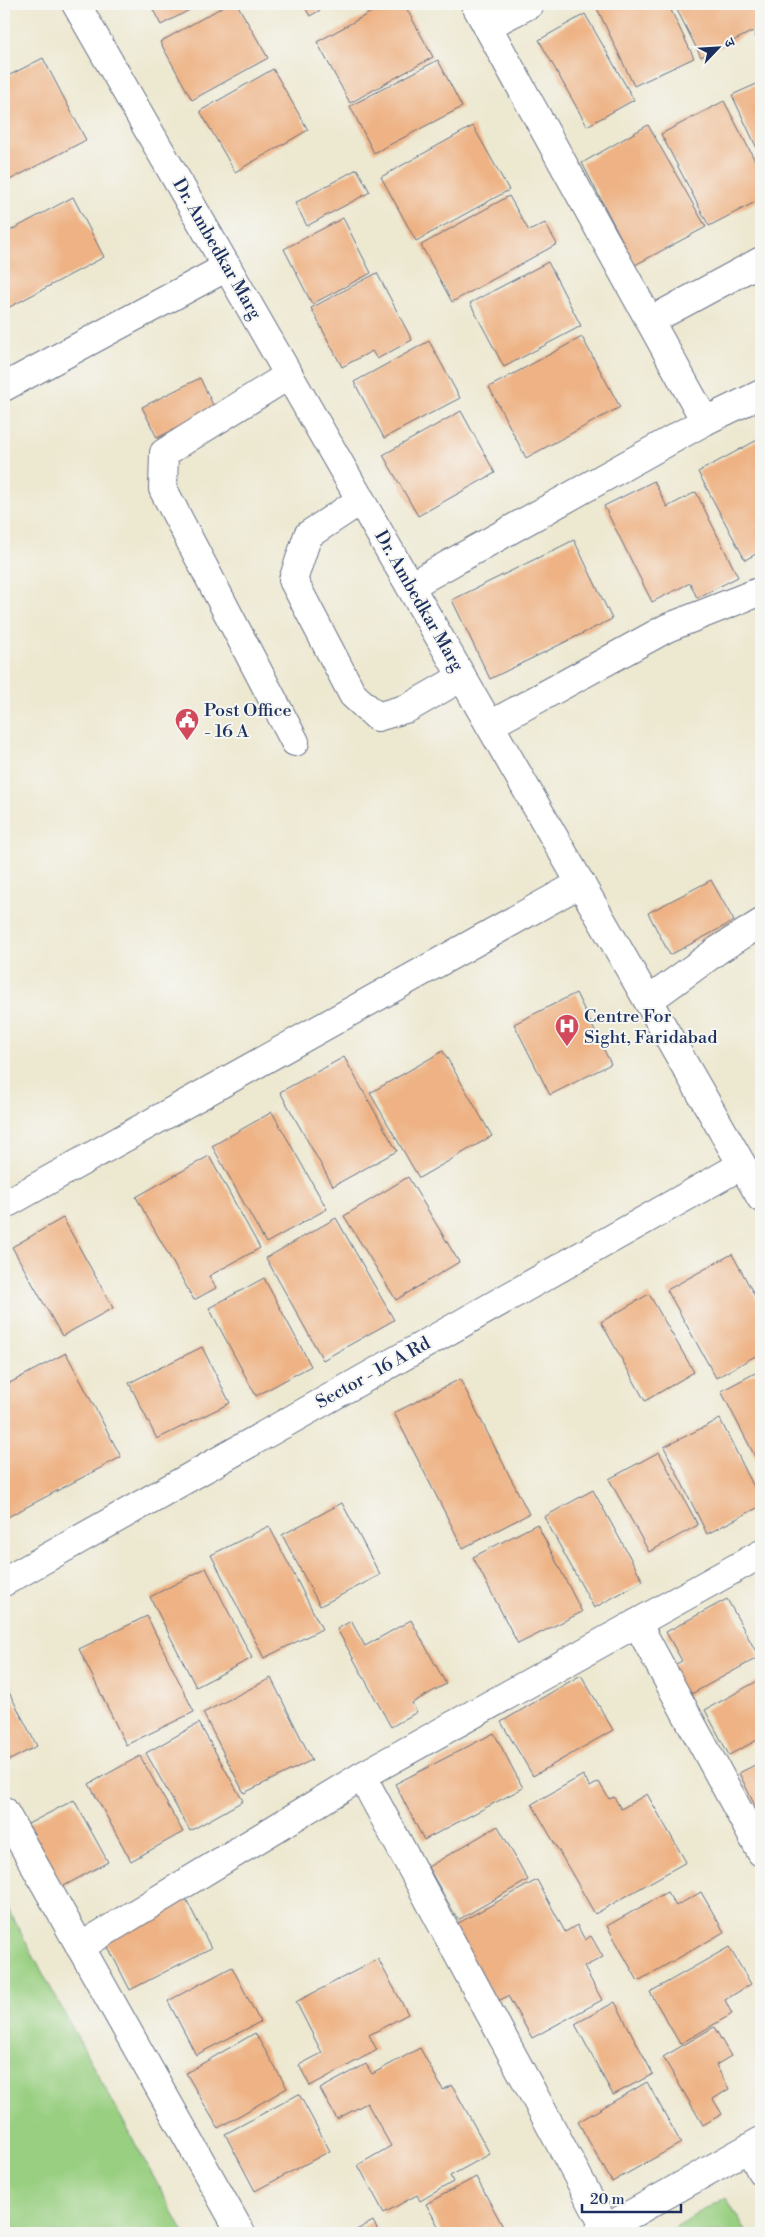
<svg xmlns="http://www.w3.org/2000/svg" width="765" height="2237" font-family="'Libre Bodoni','Noto Serif Devanagari',serif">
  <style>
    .green { fill: #99cf81; stroke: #5a7f70 }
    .building { fill: #eeb284 }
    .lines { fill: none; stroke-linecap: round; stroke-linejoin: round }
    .minor-casing { stroke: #647086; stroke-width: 30 }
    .minor { stroke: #fff; stroke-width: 28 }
    .labels { text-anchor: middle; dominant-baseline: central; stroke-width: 4; stroke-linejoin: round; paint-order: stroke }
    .street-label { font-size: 18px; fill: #1b2f5e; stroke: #f6f6f2 }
    .poi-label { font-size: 18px; fill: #1b2f5e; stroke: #f6f6f2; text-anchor: start }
  </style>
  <rect width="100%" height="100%" fill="#f6f6f2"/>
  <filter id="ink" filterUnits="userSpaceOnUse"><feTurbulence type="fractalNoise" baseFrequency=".02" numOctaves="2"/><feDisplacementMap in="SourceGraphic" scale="10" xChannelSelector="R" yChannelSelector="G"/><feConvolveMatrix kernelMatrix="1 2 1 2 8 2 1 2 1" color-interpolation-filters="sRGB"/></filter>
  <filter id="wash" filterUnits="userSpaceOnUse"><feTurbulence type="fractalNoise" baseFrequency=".0096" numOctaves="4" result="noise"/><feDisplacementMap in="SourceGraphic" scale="20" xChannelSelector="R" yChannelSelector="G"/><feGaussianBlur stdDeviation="1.12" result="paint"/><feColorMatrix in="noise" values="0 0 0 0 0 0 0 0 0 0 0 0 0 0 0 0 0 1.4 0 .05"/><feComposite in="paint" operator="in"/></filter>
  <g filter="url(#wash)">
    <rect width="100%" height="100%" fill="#ede8d0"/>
    <g class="green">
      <polygon points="4,1902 184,2233 4,2233"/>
      <polygon points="726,2197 747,2233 664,2233"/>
    </g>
    <g id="blocks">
      <g class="building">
        <polygon points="150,4 201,4 161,25"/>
        <polygon points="228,4 237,4 268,58 192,100 160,42"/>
        <polygon points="303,4 331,4 310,16"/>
        <polygon points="386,4 404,4 433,57 350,103 317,42"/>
        <polygon points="595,4 668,4 694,58 634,86"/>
        <polygon points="674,4 757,4 761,12 761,48 753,31 701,57"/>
        <polygon points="585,14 634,100 587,126 539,40"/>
        <polygon points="43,58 86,140 4,183 4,78"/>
        <polygon points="438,60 462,107 374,153 350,106"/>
        <polygon points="273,69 308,130 235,172 200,111"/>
        <polygon points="761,82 761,157 732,95"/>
        <polygon points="724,101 761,172 761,199 709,226 661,134"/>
        <polygon points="648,125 706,227 635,265 582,163"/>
        <polygon points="473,126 509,190 416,241 381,177"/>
        <polygon points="357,169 370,192 307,226 295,203"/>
        <polygon points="509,196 529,231 545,223 557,244 452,302 421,245"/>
        <polygon points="73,197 104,257 4,310 4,234"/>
        <polygon points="343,218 371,273 312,304 284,249"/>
        <polygon points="548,262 581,326 504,367 470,303"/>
        <polygon points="377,273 412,340 377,359 372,351 342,367 311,308"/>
        <polygon points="582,337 620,407 526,458 489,387"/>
        <polygon points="429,341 460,398 384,438 354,382"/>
        <polygon points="200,378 215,409 157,438 142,407"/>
        <polygon points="461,411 495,473 418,516 383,455"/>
        <polygon points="761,438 761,551 745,560 698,472"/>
        <polygon points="654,481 667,507 696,492 738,577 697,598 690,583 652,602 604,506"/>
        <polygon points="574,540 612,619 490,679 452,600"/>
        <polygon points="711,880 734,921 670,955 648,913"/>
        <polygon points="576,993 611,1064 550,1095 514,1024"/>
        <polygon points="443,1051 492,1136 419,1178 370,1093"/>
        <polygon points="344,1057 397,1151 333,1186 280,1092"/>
        <polygon points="272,1112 327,1209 266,1243 212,1146"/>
        <polygon points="209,1156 260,1248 209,1276 216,1288 194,1300 136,1197"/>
        <polygon points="408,1177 459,1262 396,1300 344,1216"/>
        <polygon points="63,1218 113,1308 62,1336 12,1247"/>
        <polygon points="336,1218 394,1320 323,1360 266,1258"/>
        <polygon points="732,1254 761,1307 761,1353 716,1378 667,1290"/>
        <polygon points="264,1278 311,1366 256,1396 209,1308"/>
        <polygon points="649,1294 694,1372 645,1401 601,1322"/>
        <polygon points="202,1347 230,1403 157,1439 129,1383"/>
        <polygon points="66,1353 121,1457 4,1519 4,1386"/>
        <polygon points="761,1370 761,1468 721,1391"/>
        <polygon points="460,1379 529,1514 463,1548 394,1413"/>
        <polygon points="720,1419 761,1501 761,1506 707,1534 664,1447"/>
        <polygon points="659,1452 698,1525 649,1552 609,1479"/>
        <polygon points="593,1490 643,1581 594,1608 544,1517"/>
        <polygon points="342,1503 380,1575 320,1606 282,1535"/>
        <polygon points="537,1524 582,1612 518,1644 473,1557"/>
        <polygon points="269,1526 322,1629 264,1658 211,1555"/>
        <polygon points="206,1568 252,1658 196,1687 150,1597"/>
        <polygon points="727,1599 759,1657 684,1698 668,1668 682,1661 666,1632"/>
        <polygon points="147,1616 194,1712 126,1745 79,1649"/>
        <polygon points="411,1620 446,1684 412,1703 417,1712 391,1727 337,1629 351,1621 365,1646"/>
        <polygon points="581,1675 613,1730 533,1776 501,1722"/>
        <polygon points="271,1678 312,1760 244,1793 203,1713"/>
        <polygon points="761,1679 761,1738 729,1755 705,1710"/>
        <polygon points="4,1683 37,1746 4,1763"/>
        <polygon points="199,1723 243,1801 190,1831 146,1753"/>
        <polygon points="494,1733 523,1788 424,1840 395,1784"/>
        <polygon points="140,1756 183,1832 131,1861 89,1784"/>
        <polygon points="761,1762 761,1818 739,1773"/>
        <polygon points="583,1775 590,1787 599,1782 609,1799 614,1797 621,1809 647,1794 686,1862 595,1914 532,1804"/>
        <polygon points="74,1800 108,1862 62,1887 28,1824"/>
        <polygon points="498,1826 528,1880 458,1920 428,1867"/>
        <polygon points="537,1880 565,1932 577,1925 585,1940 591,1936 603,1957 584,1967 602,2000 532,2038 508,1996 496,2002 453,1926"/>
        <polygon points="667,1892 676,1906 701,1892 724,1932 638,1981 607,1926"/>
        <polygon points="186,1899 211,1948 130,1990 105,1941"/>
        <polygon points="729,1947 751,1984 725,2000 732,2014 680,2044 650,1992"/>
        <polygon points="378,1959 408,2014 369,2035 377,2050 310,2086 299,2065 322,2053 296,2002"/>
        <polygon points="232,1967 260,2022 196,2055 168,2001"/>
        <polygon points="615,2002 653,2074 613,2095 575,2024"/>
        <polygon points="714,2027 731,2056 716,2065 729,2089 713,2099 722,2114 703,2125 663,2057"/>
        <polygon points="255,2033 287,2088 218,2128 186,2073"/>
        <polygon points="420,2048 443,2090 452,2085 490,2154 450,2176 453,2182 420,2201 417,2195 384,2213 358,2165 391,2146 367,2103 337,2119 320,2089 366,2064 372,2074"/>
        <polygon points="647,2082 681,2143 612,2182 578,2122"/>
        <polygon points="299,2094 330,2151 255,2191 225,2134"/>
        <polygon points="476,2177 506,2232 442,2233 426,2204"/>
        <polygon points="373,2221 379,2233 351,2233"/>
      </g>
    </g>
  </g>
  <g filter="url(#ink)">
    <use href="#blocks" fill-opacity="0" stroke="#647086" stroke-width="1"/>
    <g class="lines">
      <defs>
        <g id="minor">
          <polyline points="76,4 761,1198"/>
          <polyline points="475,4 705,421"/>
          <polyline points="487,26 530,4"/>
          <polyline points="650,321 761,261"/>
          <polyline points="289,375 164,453 163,489 295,742"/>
          <polyline points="4,387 227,267"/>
          <polyline points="361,500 308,535 293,580 353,695 377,717 408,708 462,677"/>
          <polyline points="410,586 705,421 761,394"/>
          <polyline points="490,725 667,628 761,591"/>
          <polyline points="648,1001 718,950 761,923"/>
          <polyline points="4,1205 581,883"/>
          <polyline points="4,1582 742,1165"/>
          <polyline points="637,1623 761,1852"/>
          <polyline points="362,1776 606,2229"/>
          <polyline points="4,1811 241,2233"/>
          <polyline points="80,1947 362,1776 761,1554"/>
          <polyline points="749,2148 761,2171"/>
          <polyline points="598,2233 761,2141"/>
        </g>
      </defs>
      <use href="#minor" class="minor-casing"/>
      <use href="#minor" class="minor"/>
    </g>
  </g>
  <defs>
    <symbol id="civic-pin" viewBox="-11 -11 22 30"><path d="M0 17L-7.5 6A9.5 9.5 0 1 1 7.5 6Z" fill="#d1495b" stroke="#f6f6f2"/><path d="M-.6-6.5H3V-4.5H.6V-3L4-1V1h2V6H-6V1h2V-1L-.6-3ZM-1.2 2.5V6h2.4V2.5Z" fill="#fff"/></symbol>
    <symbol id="hospital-pin" viewBox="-11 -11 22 30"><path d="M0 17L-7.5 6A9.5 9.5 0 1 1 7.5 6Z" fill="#d1495b" stroke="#f6f6f2"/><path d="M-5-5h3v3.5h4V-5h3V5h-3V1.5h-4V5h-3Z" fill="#fff"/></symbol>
  </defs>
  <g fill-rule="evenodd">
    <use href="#civic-pin" x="173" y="706" width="28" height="38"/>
    <use href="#hospital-pin" x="553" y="1012" width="28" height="38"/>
  </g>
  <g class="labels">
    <g class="street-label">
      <text transform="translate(217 249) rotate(60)">Dr. Ambedkar Marg</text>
      <text transform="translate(419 601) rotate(60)">Dr. Ambedkar Marg</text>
      <text transform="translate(373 1373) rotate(-29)">Sector - 16 A Rd</text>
    </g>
    <g class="poi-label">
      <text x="204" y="710">Post Office<tspan x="204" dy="21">- 16 A</tspan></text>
      <text x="584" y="1016">Centre For<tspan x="584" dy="21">Sight, Faridabad</tspan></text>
    </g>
  </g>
  <rect width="765" height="2237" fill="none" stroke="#f6f6f2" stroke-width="20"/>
  <g transform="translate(718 48) rotate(65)" stroke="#f6f6f2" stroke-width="4" paint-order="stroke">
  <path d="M0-4L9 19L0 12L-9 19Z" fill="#1b2f5e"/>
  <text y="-8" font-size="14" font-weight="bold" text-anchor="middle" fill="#1b2f5e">उ</text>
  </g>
  <path d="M582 2204v8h99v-8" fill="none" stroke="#1b2f5e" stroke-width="2.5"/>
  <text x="590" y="2204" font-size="15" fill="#1b2f5e" stroke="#f6f6f2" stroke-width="4" paint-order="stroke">20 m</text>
</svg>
